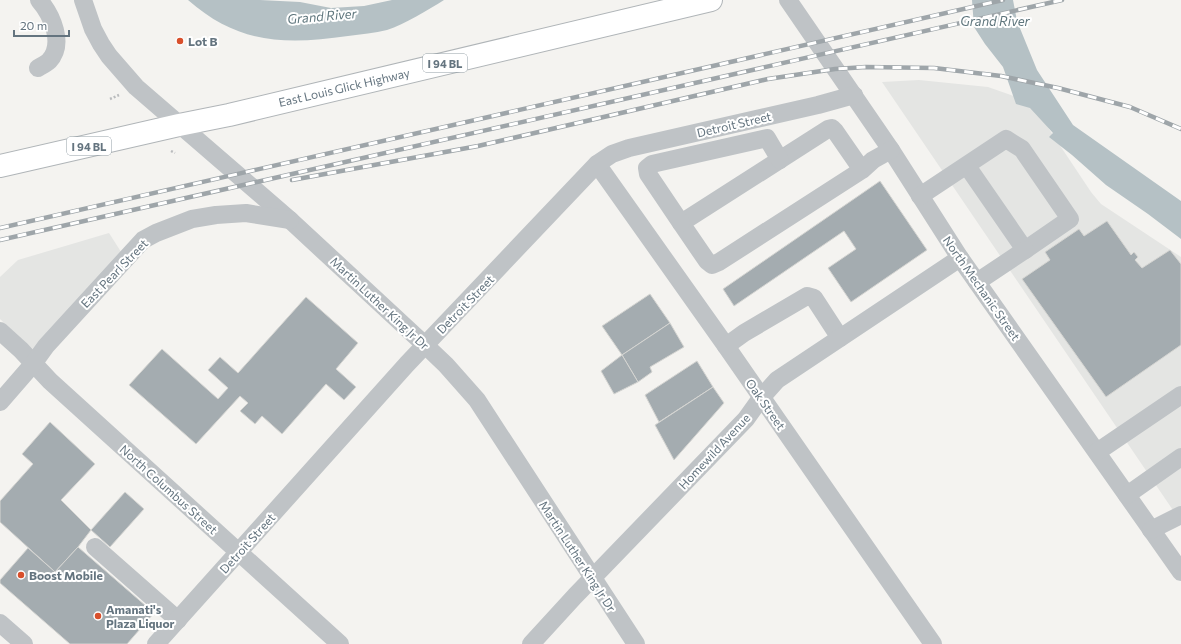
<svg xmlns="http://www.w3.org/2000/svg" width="1181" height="644" font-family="Commissioner,sans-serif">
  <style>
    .built { fill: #e4e5e3 }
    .water { fill: #b5c1c5 }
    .building { fill: #a4acb0; stroke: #d5d5d2 }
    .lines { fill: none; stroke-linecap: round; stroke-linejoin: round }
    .major-casing { stroke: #b0b5b8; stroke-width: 24 }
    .path { stroke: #b9bbbd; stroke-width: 2.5; stroke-dasharray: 2 2; stroke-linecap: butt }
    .minor { stroke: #bfc3c6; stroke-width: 18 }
    .major { stroke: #fff; stroke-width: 22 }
    .rail-casing { stroke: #9ea5a9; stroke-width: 4.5 }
    .rail { stroke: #fff; stroke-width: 3; stroke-dasharray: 9; stroke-linecap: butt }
    .poi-dot { fill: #d84f2b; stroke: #fff; stroke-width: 1.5 }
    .labels { text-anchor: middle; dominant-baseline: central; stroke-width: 4; stroke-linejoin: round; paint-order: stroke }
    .shield { fill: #fff; stroke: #929ea5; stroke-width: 1 }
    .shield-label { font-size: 11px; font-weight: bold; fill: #64747f }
    .poi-label { font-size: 12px; font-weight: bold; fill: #64747f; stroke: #fff; text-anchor: start }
    .street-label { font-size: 12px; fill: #64747f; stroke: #fff }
    .water-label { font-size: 13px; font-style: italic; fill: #5f767d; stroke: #fff }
  </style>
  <rect width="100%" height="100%" fill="#f4f3f0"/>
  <g class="built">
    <polygon points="919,80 988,87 1031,102 1091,192 1101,204 1181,257 1181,522 882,82"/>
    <polygon points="109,233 123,255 34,350 0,319 0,277 18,260"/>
  </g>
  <g class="water">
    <path d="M188 0H260L300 2 331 8 364 6 392 0H444C428 10 405 24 387 30 375 33 361 34 348 36 285 45 238 44 188 0Z"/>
    <polygon points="972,0 1013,0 1017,21 1037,70 1073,125 1181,201 1181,239 1148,214 1106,185 1072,155 1049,137 1053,133 1030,108 1016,104 1003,67 985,44 974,27"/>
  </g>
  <g class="building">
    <polygon points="880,181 927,250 851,302 828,268 856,249 844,231 734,306 723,289"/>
    <polygon points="1107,221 1131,255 1134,252 1138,257 1135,260 1142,268 1170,250 1181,264 1181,345 1106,397 1022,279 1050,260 1045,252 1079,229 1084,236"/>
    <polygon points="650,294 670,323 622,355 602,326"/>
    <polygon points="306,297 358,343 336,369 356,387 344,400 326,384 282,434 262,416 255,424 240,411 248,403 240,396 196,444 129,385 162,349 218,399 228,388 208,370 220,357 238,373"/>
    <polygon points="670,323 684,347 650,367 652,372 638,382 622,355"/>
    <polygon points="622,355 638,382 614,394 601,371"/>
    <polygon points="697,361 713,387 659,422 645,395"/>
    <polygon points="713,387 724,403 674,460 655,425"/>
    <polygon points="50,422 95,464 61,500 91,530 78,547 55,572 0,522 0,501 33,464 22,454"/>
    <polygon points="125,492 144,509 110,547 91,530"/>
    <polygon points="78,547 154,613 127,644 70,644 0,583 0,580 28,548 55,572"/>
  </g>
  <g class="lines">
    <defs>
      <polyline id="major" points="0,166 179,125 229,115 711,0"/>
    </defs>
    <use href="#major" class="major-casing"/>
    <g class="path">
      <polyline points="110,99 119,95"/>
      <polyline points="171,151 175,153"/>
    </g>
    <g class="minor">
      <polyline points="83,0 93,29 101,44 109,56 136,87 290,220 425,345 446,365 477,400 636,644"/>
      <polyline points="788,0 891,150 960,258 1181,572"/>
      <path d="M38 68C41 66 46 64 49 61 65 44 52 15 39 0"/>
      <polyline points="597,164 726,346 933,644"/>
      <polyline points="862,170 835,131 832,128 828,129 681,223 707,261 712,265 719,262 862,170 873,160 891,150"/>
      <polyline points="920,196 1006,139 1022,149 1070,219 1025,250 967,166"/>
      <polyline points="681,223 648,174 647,168 652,164 767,138 780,160"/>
      <polyline points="977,282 1025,250"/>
      <polyline points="0,331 21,350 50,381 340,644"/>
      <polyline points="726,346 744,333 807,296 814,298 840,338"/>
      <polyline points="0,402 33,364 46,346 143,240 156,233 192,219 216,215 246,213 290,220"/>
      <polyline points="1097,452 1181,395"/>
      <polyline points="1127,495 1181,457"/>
      <polyline points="1151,530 1181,515"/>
      <polyline points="95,547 178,620"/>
      <polyline points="0,623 24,644"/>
      <polyline points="156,644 407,364 597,164 612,154 629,148 818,105 854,95"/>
      <polyline points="531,644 575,596 746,419 761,398 777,380 960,258"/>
    </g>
    <use href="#major" class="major"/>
    <defs>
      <g id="rail">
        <polyline points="292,180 478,146 768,79 835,69 866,67 934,68 1001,76 1058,88 1130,107 1181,129"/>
        <polyline points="0,228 1003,0"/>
        <polyline points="0,240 1062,0"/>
      </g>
    </defs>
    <use href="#rail" class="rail-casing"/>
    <use href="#rail" class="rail"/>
  </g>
  <g class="poi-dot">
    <circle cx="180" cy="41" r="4"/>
    <circle cx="21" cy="575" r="4"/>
    <circle cx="98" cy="616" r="4"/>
  </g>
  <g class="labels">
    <g class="shield">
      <rect x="423" y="54" width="44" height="18" rx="3"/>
      <rect x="67" y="137" width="44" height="18" rx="3"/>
    </g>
    <g class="shield-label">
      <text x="445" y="63">I 94 BL</text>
      <text x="89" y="146">I 94 BL</text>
    </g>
    <g class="poi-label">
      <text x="188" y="41">Lot B</text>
      <text x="29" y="575">Boost Mobile</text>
      <text x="106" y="609">Amanati's<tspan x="106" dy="14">Plaza Liquor</tspan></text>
    </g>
    <g class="street-label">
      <text transform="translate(344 87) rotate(-13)">East Louis Glick Highway</text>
      <text transform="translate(734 124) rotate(-13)">Detroit Street</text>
      <text transform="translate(114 273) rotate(-46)">East Pearl Street</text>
      <text transform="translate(982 288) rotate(55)">North Mechanic Street</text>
      <text transform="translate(380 303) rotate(43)">Martin Luther King Jr Dr</text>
      <text transform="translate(465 304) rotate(-46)">Detroit Street</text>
      <text transform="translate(766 404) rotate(55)">Oak Street</text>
      <text transform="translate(714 451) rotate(-47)">Homewild Avenue</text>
      <text transform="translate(169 489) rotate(42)">North Columbus Street</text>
      <text transform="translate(247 543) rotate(-48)">Detroit Street</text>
      <text transform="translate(578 556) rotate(57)">Martin Luther King Jr Dr</text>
    </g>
    <g class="water-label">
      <text transform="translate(322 16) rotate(-5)">Grand River</text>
      <text x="995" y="21">Grand River</text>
    </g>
  </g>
  <path d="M14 30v6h55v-6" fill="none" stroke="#64747f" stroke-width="2"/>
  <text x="20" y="30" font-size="12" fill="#64747f" stroke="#ffffff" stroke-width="3" paint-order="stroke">20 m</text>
</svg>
